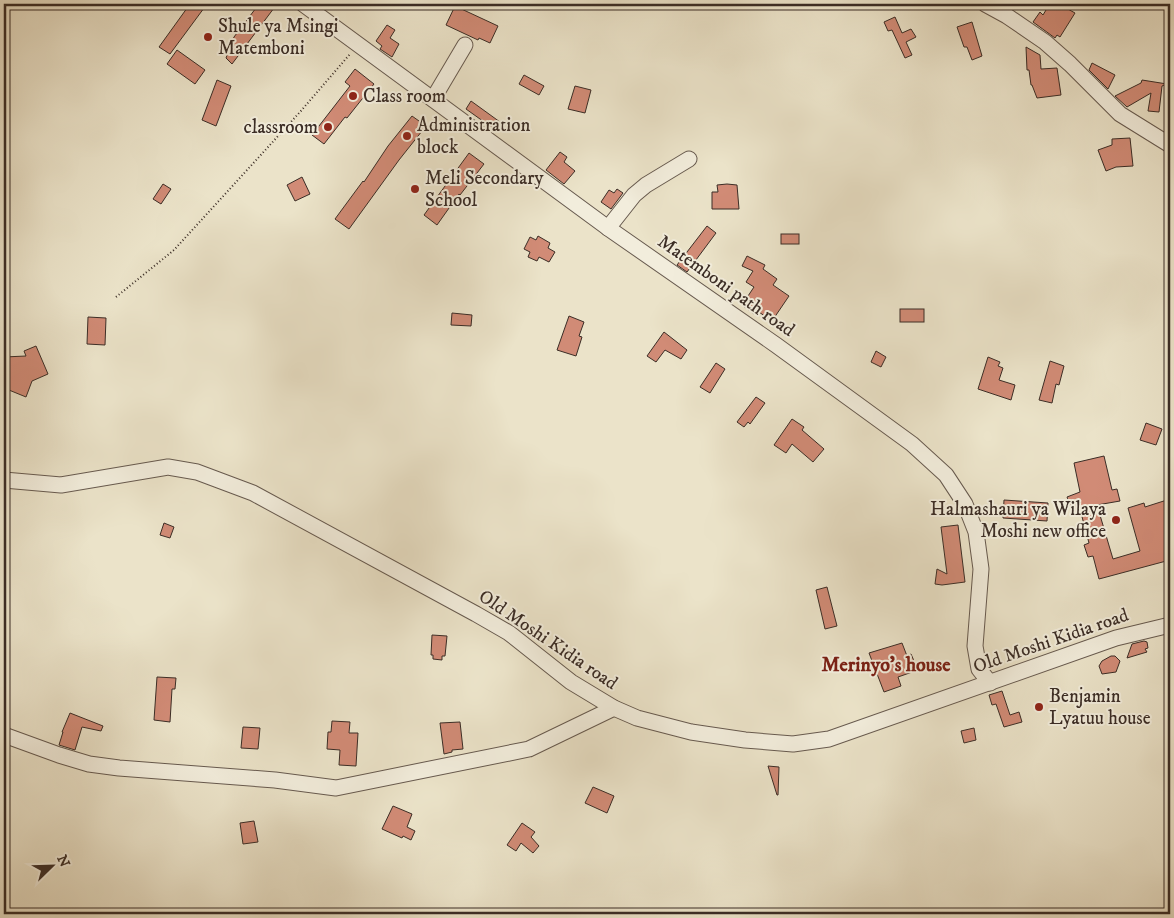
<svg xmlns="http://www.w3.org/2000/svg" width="1174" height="918" font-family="'IM FELL DW Pica',serif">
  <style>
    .building { fill: #d18b76; stroke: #3b2d26 }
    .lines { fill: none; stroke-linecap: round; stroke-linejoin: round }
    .minor-casing { stroke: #675a4f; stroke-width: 17 }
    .path { stroke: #3b2d26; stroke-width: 2; stroke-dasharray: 1 2.5; stroke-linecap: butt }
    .minor { stroke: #f2eddc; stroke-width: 15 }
    .poi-dot { fill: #8f2418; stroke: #f2eddc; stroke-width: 2 }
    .labels { text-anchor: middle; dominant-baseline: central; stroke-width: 4; stroke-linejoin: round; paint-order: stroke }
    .poi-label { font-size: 19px; fill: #3b2d26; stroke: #f2eddc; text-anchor: start }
    .street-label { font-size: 19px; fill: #3b2d26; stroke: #f2eddc }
    .neighbourhood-label { font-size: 20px; font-weight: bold; fill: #7a1f14; stroke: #f2eddc }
  </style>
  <rect width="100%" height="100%" fill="#ebe3c9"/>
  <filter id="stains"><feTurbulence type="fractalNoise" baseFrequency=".004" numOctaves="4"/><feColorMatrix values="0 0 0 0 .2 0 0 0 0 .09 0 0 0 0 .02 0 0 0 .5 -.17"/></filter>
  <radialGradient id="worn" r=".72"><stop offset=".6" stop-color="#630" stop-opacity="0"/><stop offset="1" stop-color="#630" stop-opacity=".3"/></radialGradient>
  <g class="building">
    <polygon points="190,4 207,4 170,54 159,47"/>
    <polygon points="259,4 277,4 232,64 226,58 234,37"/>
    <polygon points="1059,4 1075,13 1060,37 1057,35 1055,38 1033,22 1040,12 1043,15 1049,5 1056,9"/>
    <polygon points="455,6 498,26 490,43 479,38 478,40 446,25"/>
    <polygon points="895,17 902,33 911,29 916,37 906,42 912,55 905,58 892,30 888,31 884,22"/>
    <polygon points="972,22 982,56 972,60 967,47 964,47 957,27"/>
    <polygon points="387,25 395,30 390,38 399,44 392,57 380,49 382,46 376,41"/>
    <polygon points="1026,47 1040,55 1041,69 1057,68 1061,95 1037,98 1032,85 1031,85 1029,70 1027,70"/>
    <polygon points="177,50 205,70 195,84 167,64"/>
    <polygon points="1092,63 1115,75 1108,89 1089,70"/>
    <polygon points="355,69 374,84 347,118 345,117 324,144 312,135 350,86 345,82"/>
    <polygon points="524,75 544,86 539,95 519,84"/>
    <polygon points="217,80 231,86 216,126 202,120"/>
    <polygon points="1142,80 1167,84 1162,86 1159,112 1148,111 1151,93 1127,107 1115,96 1141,83"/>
    <polygon points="575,86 591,90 585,113 568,109"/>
    <polygon points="471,101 500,122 494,129 466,109"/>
    <polygon points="412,116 426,126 399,160 349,229 335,219 363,181 364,182 388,146"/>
    <polygon points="1130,138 1133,166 1116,167 1106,171 1098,150 1112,145 1112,139"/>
    <polygon points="560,152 567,157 564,162 575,171 564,184 546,170"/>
    <polygon points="469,153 484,164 460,195 459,194 437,225 424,215"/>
    <polygon points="302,177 310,194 295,201 287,185"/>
    <polygon points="163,184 171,189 161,204 153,199"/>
    <polygon points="727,184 737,185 739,209 712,209 712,192 718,192 717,185"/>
    <polygon points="617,189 623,193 611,209 601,202 609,190 614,193"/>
    <polygon points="707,226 716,233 687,272 677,265"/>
    <rect x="781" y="234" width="18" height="10"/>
    <polygon points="538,236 550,243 548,248 555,252 549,262 539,257 537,261 528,257 530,252 524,249 530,237 536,240"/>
    <polygon points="747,256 765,265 763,269 777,279 773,285 789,296 772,321 756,310 754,314 742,305 754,287 746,282 753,271 742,266"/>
    <rect x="900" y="309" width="24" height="13"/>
    <polygon points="452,313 472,315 471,326 451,325"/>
    <polygon points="569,316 584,322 579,336 582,337 576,356 557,350"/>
    <polygon points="88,317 106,318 105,345 87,344"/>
    <polygon points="664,332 687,350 681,359 665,350 656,362 647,356"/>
    <polygon points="36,346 48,374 32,381 26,397 4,388 4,357 26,356 24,351"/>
    <polygon points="876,351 886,357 881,367 871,362"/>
    <polygon points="988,357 1000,362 998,366 1003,368 999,380 1015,385 1011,400 978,389"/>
    <polygon points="1050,361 1064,366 1059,385 1056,384 1052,403 1039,400"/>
    <polygon points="716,363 725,369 710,393 700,387"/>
    <polygon points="756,397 765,403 750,424 748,422 744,427 737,422"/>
    <polygon points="792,419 804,427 802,430 824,449 813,462 792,444 786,453 774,445"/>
    <polygon points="1146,423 1162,429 1156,445 1140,440"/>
    <polygon points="1104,456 1112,490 1117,489 1120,501 1097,505 1113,559 1140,551 1128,508 1144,503 1145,507 1170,499 1170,560 1099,579 1093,556 1088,557 1084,545 1089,543 1081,513 1074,516 1067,497 1080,492 1074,463"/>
    <polygon points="1004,500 1048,503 1047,521 1003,518"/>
    <polygon points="164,523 174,527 170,538 160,535"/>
    <polygon points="958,525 965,582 942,585 935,584 937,569 947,574 941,527"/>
    <polygon points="827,587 837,626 825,629 816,590"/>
    <polygon points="432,635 447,636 445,656 442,656 442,660 433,659 433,655 431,655"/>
    <polygon points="1144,641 1147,642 1148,648 1145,649 1147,652 1127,658 1132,644"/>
    <polygon points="902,643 907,656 911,654 918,670 898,677 901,686 884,692 869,653"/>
    <polygon points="1111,656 1115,656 1120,661 1116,672 1102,674 1099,666 1102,661"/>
    <polygon points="157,677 176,678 175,689 172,689 170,722 154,720"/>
    <polygon points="1002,691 1010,715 1019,712 1022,722 1004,727 996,704 992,705 989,695"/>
    <polygon points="70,713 103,726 101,731 82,727 75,750 59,745 63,732 62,732"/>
    <polygon points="332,721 350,722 349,733 358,733 356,766 339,765 340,750 327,749 328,732 331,732"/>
    <polygon points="460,722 463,749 452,750 452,752 444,754 440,723"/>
    <polygon points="243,727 260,728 258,749 241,748"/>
    <polygon points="974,728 976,740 964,743 961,731"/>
    <polygon points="768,766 779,767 778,795 777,795"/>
    <polygon points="593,787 614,796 607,813 585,803"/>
    <polygon points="393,806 412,814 407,827 415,831 411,840 403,836 402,838 382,829"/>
    <polygon points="254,821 258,842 243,844 240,823"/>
    <polygon points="522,823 535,832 531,837 539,846 533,853 521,843 516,851 507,845"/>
  </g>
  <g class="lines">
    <defs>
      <g id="minor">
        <polyline points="303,4 608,228 776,345 912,444 946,475 965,504 976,532 981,569 975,646 979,669 990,683"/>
        <polyline points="985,4 1007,16 1045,42 1070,64 1120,114 1170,145"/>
        <polyline points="433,99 465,45"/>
        <polyline points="608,228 634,195 646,185 689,159"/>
        <polyline points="4,480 61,485 168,467 197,472 253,493 476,614 509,633 571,682 614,708 637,718 691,732 745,740 793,744 829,739 1116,638 1170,625"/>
        <polyline points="4,735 59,755 89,764 119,768 275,780 336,788 529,749 614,708"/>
      </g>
    </defs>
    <use href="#minor" class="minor-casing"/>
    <polyline class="path" points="116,297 174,250 300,112 350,54"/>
    <use href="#minor" class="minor"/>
  </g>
  <g class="poi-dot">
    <circle cx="208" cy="37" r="5"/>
    <circle cx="353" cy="96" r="5"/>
    <circle cx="328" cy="127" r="5"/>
    <circle cx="407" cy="136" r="5"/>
    <circle cx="415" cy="189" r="5"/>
    <circle cx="1116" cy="520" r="5"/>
    <circle cx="1039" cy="707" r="5"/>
  </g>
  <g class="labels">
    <g class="poi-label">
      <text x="218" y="26">Shule ya Msingi<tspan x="218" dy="22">Matemboni</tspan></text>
      <text x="363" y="96">Class room</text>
      <text x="417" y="125">Administration<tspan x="417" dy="22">block</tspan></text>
      <text x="318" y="127" text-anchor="end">classroom</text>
      <text x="425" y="178">Meli Secondary<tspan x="425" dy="22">School</tspan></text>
      <text x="1106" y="509" text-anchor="end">Halmashauri ya Wilaya<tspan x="1106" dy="22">Moshi new office</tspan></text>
      <text x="1049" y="696">Benjamin<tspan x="1049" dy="22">Lyatuu house</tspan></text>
    </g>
    <g class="street-label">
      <text transform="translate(726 286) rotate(35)">Matemboni path road</text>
      <text transform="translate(548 640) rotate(34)">Old Moshi Kidia road</text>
      <text transform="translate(1051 641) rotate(-19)">Old Moshi Kidia road</text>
    </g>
    <g class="neighbourhood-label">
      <text x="886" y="665">Merinyo's house</text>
    </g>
  </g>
  <rect width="1174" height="918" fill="none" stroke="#ebe3c9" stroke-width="20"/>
  <rect x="5" y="5" width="1164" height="908" fill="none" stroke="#3b2d26" stroke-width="2.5"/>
  <rect x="10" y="10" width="1154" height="898" fill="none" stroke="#3b2d26"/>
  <g transform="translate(52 866) rotate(67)" stroke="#f2eddc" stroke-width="4" paint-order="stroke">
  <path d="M0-4L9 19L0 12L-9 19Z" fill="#3b2d26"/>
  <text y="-8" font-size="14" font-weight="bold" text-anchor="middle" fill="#3b2d26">N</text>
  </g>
  <rect width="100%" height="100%" filter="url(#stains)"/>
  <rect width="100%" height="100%" fill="url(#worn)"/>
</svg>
